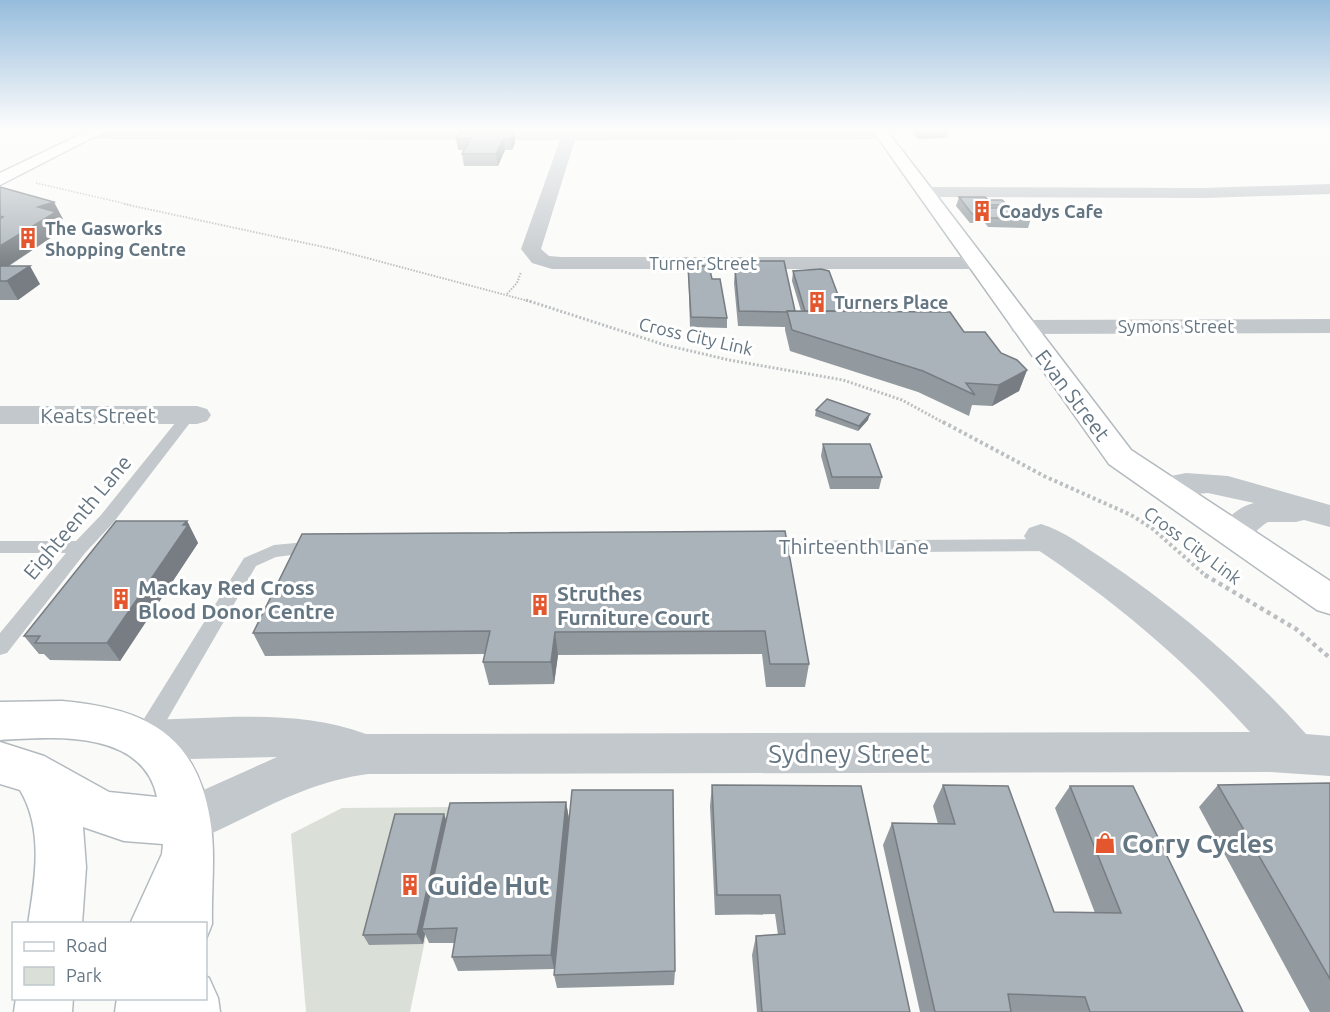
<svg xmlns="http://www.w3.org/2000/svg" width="1330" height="1012" font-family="Ubuntu,sans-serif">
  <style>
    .green { fill: #dadfd7 }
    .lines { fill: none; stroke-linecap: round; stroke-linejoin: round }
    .secondary-casing { stroke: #b3babf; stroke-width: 3 }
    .path-far4 { stroke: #bbbfc2; stroke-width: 1.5; stroke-dasharray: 1.5 1.5; stroke-linecap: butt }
    .path-far3 { stroke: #bbbfc2; stroke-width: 2; stroke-dasharray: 1.5 1.5; stroke-linecap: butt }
    .path-far2 { stroke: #bbbfc2; stroke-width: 3; stroke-dasharray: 2 2; stroke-linecap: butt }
    .path-far1 { stroke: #bbbfc2; stroke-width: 4; stroke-dasharray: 3 3; stroke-linecap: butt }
    .path { stroke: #bbbfc2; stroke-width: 4.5; stroke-dasharray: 4 4; stroke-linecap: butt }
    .lane { fill: #c3c8cc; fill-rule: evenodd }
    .street { fill: #c3c8cc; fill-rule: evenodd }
    .secondary { fill: #fff; fill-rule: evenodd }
    .wall { fill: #929a9f }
    .shaded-wall { fill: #777d82 }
    .building { fill: #aab3b9; stroke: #777d82; stroke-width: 1.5 }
    .labels { text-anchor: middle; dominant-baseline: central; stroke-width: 6; stroke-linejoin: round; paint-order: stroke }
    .far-poi-label { font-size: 18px; font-weight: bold; fill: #657683; stroke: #fff; text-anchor: start }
    .far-street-label { font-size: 18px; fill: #657683; stroke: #fff }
    .street-label { font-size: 21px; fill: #657683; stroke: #fff }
    .poi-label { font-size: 21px; font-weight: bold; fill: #657683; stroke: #fff; text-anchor: start }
    .near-street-label { font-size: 26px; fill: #657683; stroke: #fff }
    .near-poi-label { font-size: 26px; font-weight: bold; fill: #657683; stroke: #fff; text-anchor: start }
  </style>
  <rect width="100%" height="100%" fill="#fafaf8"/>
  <polygon class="green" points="453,807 410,1012 306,1012 291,834 342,808"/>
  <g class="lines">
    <defs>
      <g id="secondary">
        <polygon points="94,128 111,128 0,185 0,173"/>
        <polygon points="871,128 885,128 1131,450 1330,581 1330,614 1317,610 1109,464"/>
        <path d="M62 701C142 708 196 732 210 819 216 853 211 890 212 924L206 939V924H130L162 854 163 844 124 841 83 827 86 867 82 924H28C35 880 44 830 20 790L0 784V742L44 756 109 792 157 797C143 729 53 737 0 740V702Z"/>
        <polygon points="206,976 209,978 218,998 220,1012 115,1012 117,998 206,998"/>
        <polygon points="16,998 73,998 72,1012 14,1012"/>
      </g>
    </defs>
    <use href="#secondary" class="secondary-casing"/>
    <polyline class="path-far4" points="36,183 131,205"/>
    <g class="path-far3">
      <polyline points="124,204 333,249 532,302"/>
      <polyline points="507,294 517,283 521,272"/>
    </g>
    <polyline class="path-far2" points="526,300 665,345 729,360 843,380 902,400 946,424"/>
    <polyline class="path-far1" points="943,422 1044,476 1131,515 1153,529 1207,577"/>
    <polyline class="path" points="1205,575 1296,629 1330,658"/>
    <g class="lane">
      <polygon points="189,411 196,415 113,523 85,553 7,653 0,655 0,633 66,553 0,553 0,541 76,541 101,515 184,412"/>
      <polygon points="1052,539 1058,541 1061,545 1058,549 1052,551 766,553 760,551 757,547 760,543 766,541"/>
      <polygon points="317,541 323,543 326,547 323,551 276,557 256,566 153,744 145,747 137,744 134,737 137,730 244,558 274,545"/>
    </g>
    <g class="street">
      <polygon points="87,132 884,132 889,133 891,136 889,139 575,140 541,249 549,256 561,257 977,257 984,259 988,263 984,267 977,269 552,269 532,263 521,249 560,140 82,139 80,136"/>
      <polygon points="1330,184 1330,194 1203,198 925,197 919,196 916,192 919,188 925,187 1203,188"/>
      <polygon points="1330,319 1330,333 1022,334 1013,332 1010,327 1013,322 1022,320"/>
      <polygon points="0,406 197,406 207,409 211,415 207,421 197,424 0,424"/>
      <path d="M1186 473 1228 476 1330 505V527L1304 520 1296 522H1268C1248 534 1248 550 1221 542L1216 534C1225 520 1237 507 1254 503L1208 493 1162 497 1151 494 1146 487 1151 480Z"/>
      <path d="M1041 524C1064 531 1085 547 1105 560 1179 610 1246 667 1306 734L1330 736V776L1270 772 368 774C299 783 249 819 187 844L170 837 163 821 170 805 277 757 143 760 127 754 121 740 127 726 143 720C216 719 296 708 366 734L1250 732C1184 659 1111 598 1029 544L1024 536 1029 528Z"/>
    </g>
    <use href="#secondary" class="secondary"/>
  </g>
  <g class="wall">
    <polygon points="909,128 946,128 949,131 947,138 918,139"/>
    <polygon points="514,131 515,143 512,150 505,150 498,166 464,166 462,154 465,150 458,150 456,139"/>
    <polygon points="0,187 63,219 60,220 64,229 9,266 40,284 18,300 0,300"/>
    <polygon points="959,197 988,200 1007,205 1006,208 1031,218 1028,228 988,227 985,223 970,223 956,206"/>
    <polygon points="753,261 795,311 801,311 792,281 793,271 844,311 964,332 1001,353 1027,370 1019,391 992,406 972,405 969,416 918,392 790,351 785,330 785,327 738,326 734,283 735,269 752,269"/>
    <polygon points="688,266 712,279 727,318 727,328 690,327"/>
    <polygon points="816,410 868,420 858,431 815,416"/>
    <polygon points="823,444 882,477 879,489 830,489 821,456"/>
    <polygon points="187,521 198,543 120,661 50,660 44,654 39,654 24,636"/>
    <polygon points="785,531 809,664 805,687 766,687 762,654 558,655 554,684 489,685 483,662 485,654 265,656 253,633"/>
    <polygon points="1330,783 1330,1012 1310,1012 1199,807 1218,785"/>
    <polygon points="712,785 910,1012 757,1012 752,955 756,936 778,935 775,914 715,915 710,806"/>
    <polygon points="943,785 1054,912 1095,913 1055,808 1070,786 1243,1012 920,1012 883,845 892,823 938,824 933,806"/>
    <polygon points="566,802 569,819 675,971 674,985 557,988 554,975 554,969 458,971 452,957 454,943 429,943 425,934 423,944 369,945 363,935 446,820"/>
  </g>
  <g class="shaded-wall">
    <polygon points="514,131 515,143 512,150 510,139"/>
    <polygon points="503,139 505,150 498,166 496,154"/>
    <polygon points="54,202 63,219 60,220 64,229 0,271 0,246 38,207"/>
    <polygon points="30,266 40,284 18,300 7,281"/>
    <polygon points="1027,370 1019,391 992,406 999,385"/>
    <polygon points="870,414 868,420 858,431 859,426"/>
    <polygon points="187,521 198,543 120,661 107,643"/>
    <polygon points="555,632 558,655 554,684 551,662"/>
    <polygon points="566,802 569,819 554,969 551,955"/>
    <polygon points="444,814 448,825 422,929 425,934 423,944 417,934"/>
  </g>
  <g class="building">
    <polygon points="916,128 946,128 949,131 920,132"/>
    <polygon points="460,131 514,131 510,139 503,139 496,154 462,154 471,138 456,139"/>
    <polygon points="0,187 54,202 38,207 56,212 0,246 0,219 3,217 0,216"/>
    <polygon points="959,197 985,197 988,200 1002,200 1007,205 982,205 984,208 1022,208 1031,218 991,218 987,214 972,214"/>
    <polygon points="753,261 784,261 795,311 787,311 787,312 739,311 735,269 758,269"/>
    <polygon points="0,266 30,266 7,281 0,281"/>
    <polygon points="688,266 709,266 712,279 720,279 727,318 691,317"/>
    <polygon points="821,269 829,271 844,311 805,311 793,271"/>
    <polygon points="787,311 950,312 964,332 985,332 1001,353 1017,360 1027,370 999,385 966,383 975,395 923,371 792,330"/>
    <polygon points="827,399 870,414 859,426 816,410"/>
    <polygon points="823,444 870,444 882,477 832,477"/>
    <polygon points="116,521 187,521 183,525 188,525 107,643 35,643 40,636 24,636"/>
    <polygon points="785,531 809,664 770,664 765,631 555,632 551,662 483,662 490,631 253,633 302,534"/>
    <polygon points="1330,783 1330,979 1218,785"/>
    <polygon points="712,785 861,786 910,1012 762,1012 756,936 785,934 780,895 717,895"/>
    <polygon points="943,785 1008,786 1054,912 1121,913 1070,786 1133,786 1243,1012 1090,1012 1085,997 1008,994 1011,1012 935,1012 892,823 955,824"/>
    <polygon points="572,790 673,790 675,971 554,975"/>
    <polygon points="566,802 551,955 452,957 457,928 422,929 450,803"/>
    <polygon points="395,814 444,814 417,934 363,935"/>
  </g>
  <linearGradient id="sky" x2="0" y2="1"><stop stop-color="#96bcdc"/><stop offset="0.48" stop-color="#fdfdfc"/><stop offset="1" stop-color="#fdfdfc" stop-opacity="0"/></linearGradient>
  <rect width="1330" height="269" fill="url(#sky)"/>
  <defs>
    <symbol id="building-bare" viewBox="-9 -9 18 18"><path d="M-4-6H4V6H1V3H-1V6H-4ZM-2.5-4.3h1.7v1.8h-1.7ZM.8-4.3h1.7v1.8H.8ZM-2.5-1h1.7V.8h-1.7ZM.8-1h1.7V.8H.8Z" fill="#e4572e" stroke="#fff" stroke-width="2.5" paint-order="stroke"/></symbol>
    <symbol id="shop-bare" viewBox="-9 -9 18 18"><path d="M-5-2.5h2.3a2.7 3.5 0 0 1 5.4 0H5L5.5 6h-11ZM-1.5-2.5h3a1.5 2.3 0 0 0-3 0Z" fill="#e4572e" stroke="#fff" stroke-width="2.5" paint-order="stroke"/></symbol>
  </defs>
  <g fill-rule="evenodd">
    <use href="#building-bare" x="967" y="196" width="30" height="30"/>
    <use href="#building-bare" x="13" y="223" width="30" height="30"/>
    <use href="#building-bare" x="802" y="287" width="30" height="30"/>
    <use href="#building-bare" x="106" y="584" width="30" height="30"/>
    <use href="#building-bare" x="525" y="590" width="30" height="30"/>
    <use href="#shop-bare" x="1090" y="828" width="30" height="30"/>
    <use href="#building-bare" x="395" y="870" width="30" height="30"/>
  </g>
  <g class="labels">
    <g class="far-poi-label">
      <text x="999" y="211">Coadys Cafe</text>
      <text x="45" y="228">The Gasworks<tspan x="45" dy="21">Shopping Centre</tspan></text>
      <text x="834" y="302">Turners Place</text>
    </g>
    <g class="far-street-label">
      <text x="703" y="263">Turner Street</text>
      <text x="1176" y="326">Symons Street</text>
      <text transform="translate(696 336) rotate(13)">Cross City Link</text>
      <text transform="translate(1193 545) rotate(37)">Cross City Link</text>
    </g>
    <g class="street-label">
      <text transform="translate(1073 395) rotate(53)">Evan Street</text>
      <text x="98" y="415">Keats Street</text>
      <text transform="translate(77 517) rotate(-50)">Eighteenth Lane</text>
      <text x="854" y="546">Thirteenth Lane</text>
    </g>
    <g class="poi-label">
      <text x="138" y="587">Mackay Red Cross<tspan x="138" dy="24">Blood Donor Centre</tspan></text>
      <text x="557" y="593">Struthes<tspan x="557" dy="24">Furniture Court</tspan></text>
    </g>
    <g class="near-street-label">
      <text x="849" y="753">Sydney Street</text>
    </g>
    <g class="near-poi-label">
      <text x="1122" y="843">Corry Cycles</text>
      <text x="427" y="885">Guide Hut</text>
    </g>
  </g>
  <rect x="12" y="922" width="195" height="78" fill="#ffffff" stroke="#c1c8cd" stroke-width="1.5"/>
  <rect x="24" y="942" width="30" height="9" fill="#ffffff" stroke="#c1c8cd" stroke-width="1.5"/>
  <text x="66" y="952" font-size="18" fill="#657683">Road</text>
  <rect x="24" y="967" width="30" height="18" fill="#dadfd7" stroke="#c1c8cd" stroke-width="1.5"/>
  <text x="66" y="982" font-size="18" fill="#657683">Park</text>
</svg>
